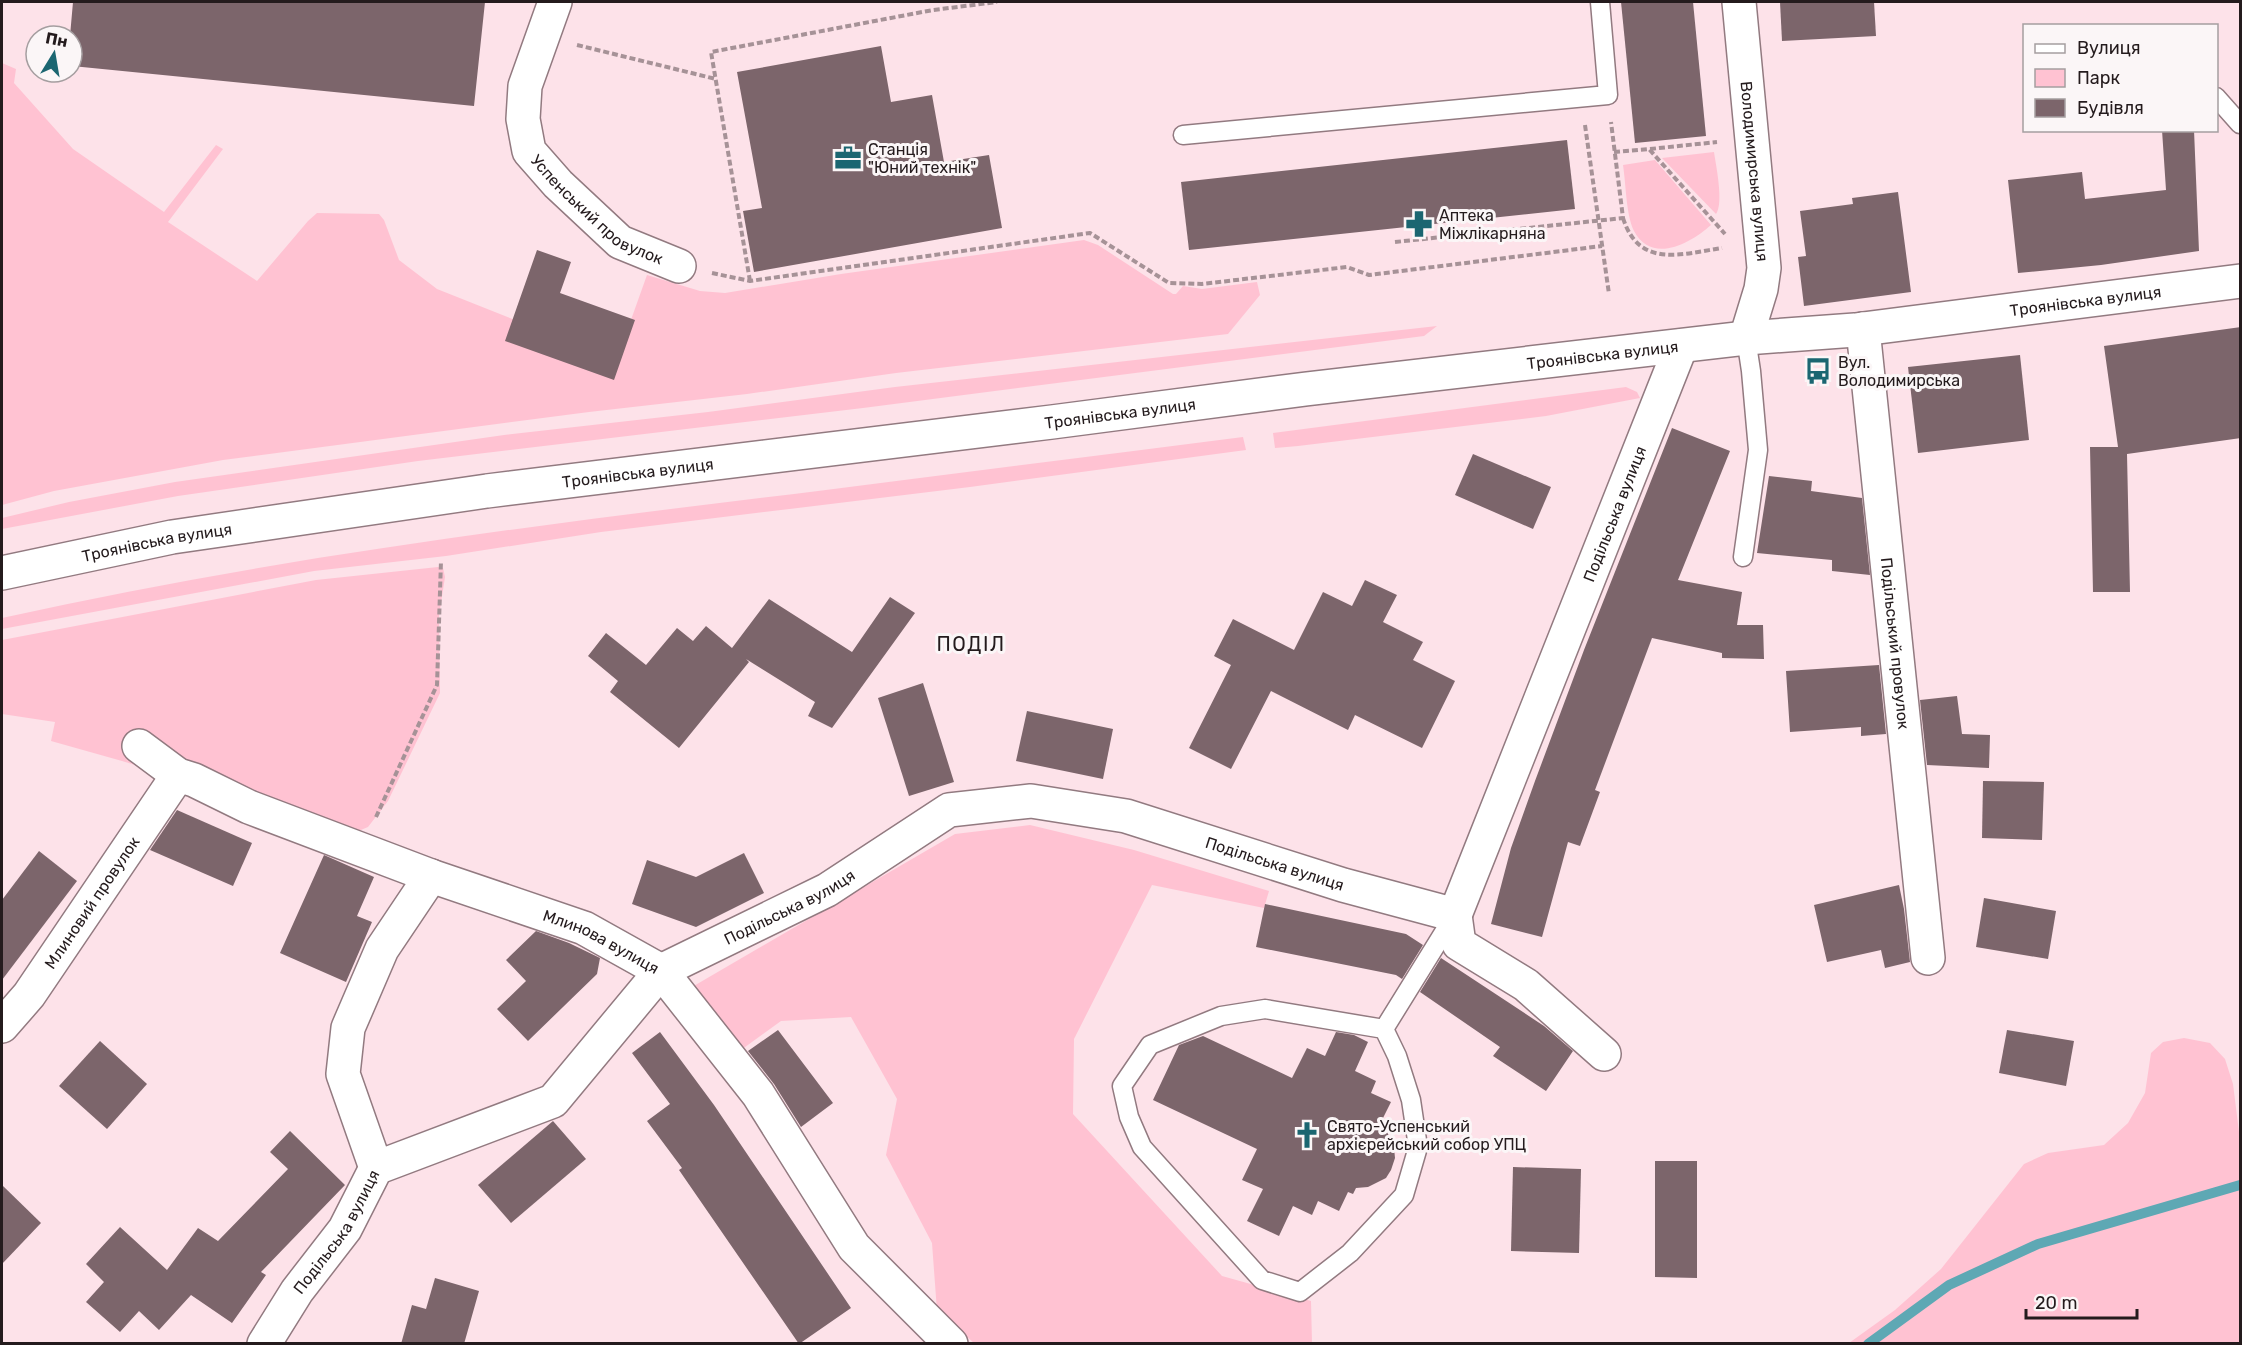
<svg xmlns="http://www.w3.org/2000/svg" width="2242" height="1345" font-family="Rubik,sans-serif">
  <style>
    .green { fill: #ffc2d2 }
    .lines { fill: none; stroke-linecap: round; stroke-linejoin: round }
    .stream { stroke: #5ea8b4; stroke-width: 10 }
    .building { fill: #7c656b }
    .lane-casing { stroke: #927a80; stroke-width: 21 }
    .street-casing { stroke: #927a80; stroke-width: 36 }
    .secondary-casing { stroke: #927a80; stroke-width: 36 }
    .path { stroke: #a69297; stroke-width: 4; stroke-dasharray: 6 3; stroke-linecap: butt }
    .lane { stroke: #fff; stroke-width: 18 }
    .street { stroke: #fff; stroke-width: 33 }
    .secondary { stroke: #fff; stroke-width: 33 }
    .labels { text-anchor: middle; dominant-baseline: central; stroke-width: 6; stroke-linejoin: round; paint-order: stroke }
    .poi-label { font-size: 16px; fill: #241b1d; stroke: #fbf6f7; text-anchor: start }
    .street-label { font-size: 16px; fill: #241b1d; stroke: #fbf6f7 }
    .quarter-label { font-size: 20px; letter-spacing: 1.5px; fill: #241b1d; stroke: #fbf6f7 }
  </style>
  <rect width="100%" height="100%" fill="#fde2e9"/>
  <g class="green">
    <polygon points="2,63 16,69 14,83 73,149 164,212 216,145 223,149 168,222 257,281 308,221 317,213 379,214 384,220 399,260 437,289 600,354 622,345 647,275 700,291 725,293 841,274 1084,240 1098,245 1173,294 1176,294 1183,286 1202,289 1257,282 1260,295 1228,334 896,373 747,394 589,412 223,460 54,491 2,505"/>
    <path d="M1714 152C1716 166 1724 203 1716 214L1662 158Z"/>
    <path d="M1655 160 1711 225C1691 243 1652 265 1634 231 1626 215 1626 184 1623 165Z"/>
    <polygon points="1437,326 1424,336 863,408 418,461 178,496 2,529 2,518 69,502 175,482 504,435 708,412 895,387"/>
    <polygon points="1626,387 1637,392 1640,398 1546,416 1298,446 1275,448 1273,433"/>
    <path d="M1243 437 1246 450 970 487 601 532 446 556 314 571 2 629V618C270 558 544 524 818 491 959 473 1101 455 1243 437Z"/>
    <polygon points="438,567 443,568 445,577 439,616 440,693 388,801 368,827 356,832 122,761 51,741 55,722 2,714 2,640 316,580"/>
    <polygon points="1030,825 1134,850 1269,891 1264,908 1152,885 1074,1039 1073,1114 1222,1276 1311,1301 1312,1343 974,1343 937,1311 932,1243 886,1155 897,1099 851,1017 781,1021 741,1050 692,987 955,834"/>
    <polygon points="2184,1038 2210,1043 2225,1059 2233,1084 2240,1140 2240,1343 1849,1343 1895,1310 1941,1269 2024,1164 2048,1153 2104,1145 2128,1123 2145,1093 2151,1053 2163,1042"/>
  </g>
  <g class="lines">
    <polyline class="stream" points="1868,1344 1949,1285 2038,1244 2240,1185"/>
  </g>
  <g class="building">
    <polygon points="73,2 485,2 474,106 72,66 72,36 70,36"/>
    <polygon points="1621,2 1693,2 1706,136 1635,143"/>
    <polygon points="1780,2 1874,2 1876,36 1782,41"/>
    <polygon points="881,46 891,102 932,95 944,162 989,155 1002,228 754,272 743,211 762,208 737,72"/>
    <polygon points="2162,130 2194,130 2199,251 2101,265 2018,273 2008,180 2082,172 2085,199 2166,190"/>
    <polygon points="1567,140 1575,209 1189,250 1181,182"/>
    <polygon points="1898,192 1911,292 1804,306 1798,257 1806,256 1800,211 1853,204 1852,198"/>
    <polygon points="537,250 571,262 560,293 635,320 614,380 505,341"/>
    <polygon points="2241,327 2241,438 2127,454 2130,592 2093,592 2090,447 2118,447 2104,346"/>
    <polygon points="2020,355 2029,440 1918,453 1908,367"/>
    <polygon points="1672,428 1730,451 1678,580 1742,592 1737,625 1763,625 1764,659 1722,658 1722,653 1652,638 1595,790 1600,792 1580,846 1568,842 1542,937 1491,924 1511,848 1535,781 1584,650"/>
    <polygon points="1473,454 1551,487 1533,529 1455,495"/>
    <polygon points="1769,476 1812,481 1811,491 1862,498 1870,575 1832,571 1832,560 1757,553"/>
    <polygon points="1365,580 1397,595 1383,622 1423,642 1413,660 1455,681 1422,748 1355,715 1348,730 1271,691 1231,769 1189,748 1231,665 1214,656 1233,619 1294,650 1323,592 1352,606"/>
    <polygon points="890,597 915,613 832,728 808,716 815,702 746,659 749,662 679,748 610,692 618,681 588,656 606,633 646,665 677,628 693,641 706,626 732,648 769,599 852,652"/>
    <polygon points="1879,665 1886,734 1861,736 1861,727 1790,732 1786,671"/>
    <polygon points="923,683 954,782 909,796 878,698"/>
    <polygon points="1957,696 1962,734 1990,735 1989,768 1927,765 1920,700"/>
    <polygon points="1027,711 1113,729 1103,779 1016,761"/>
    <polygon points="1983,781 2044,782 2042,840 1982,838"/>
    <polygon points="177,810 252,843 233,886 150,850"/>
    <polygon points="39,851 77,881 2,980 2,900"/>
    <polygon points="744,853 764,893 696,927 632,904 647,860 696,877"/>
    <polygon points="324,855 374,877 357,916 372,922 346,982 280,953"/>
    <polygon points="1899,885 1904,909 1910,962 1885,968 1881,950 1827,962 1814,905"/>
    <polygon points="1984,898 2056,911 2048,959 1976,947"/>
    <polygon points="1265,904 1406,934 1423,945 1402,979 1396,975 1256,947"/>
    <polygon points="536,931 569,943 600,958 597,974 528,1041 497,1009 526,981 506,960"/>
    <polygon points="1441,958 1544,1026 1573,1051 1546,1091 1493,1056 1500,1047 1420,992"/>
    <polygon points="778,1030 833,1103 801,1127 774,1084 748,1051"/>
    <polygon points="2007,1030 2074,1041 2066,1086 1999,1073"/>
    <polygon points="660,1032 714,1105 851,1308 799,1344 679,1170 682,1168 647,1121 670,1104 632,1053"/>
    <polygon points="1336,1032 1354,1035 1368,1042 1355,1071 1376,1081 1371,1093 1391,1102 1382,1120 1394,1148 1395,1158 1391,1170 1386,1178 1368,1187 1356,1188 1353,1194 1348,1192 1339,1211 1318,1201 1312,1215 1293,1206 1279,1236 1247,1221 1263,1189 1242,1180 1257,1149 1153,1100 1179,1045 1203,1036 1292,1078 1307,1048 1325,1056"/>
    <polygon points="100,1041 147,1084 107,1129 59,1086"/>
    <polygon points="553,1121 586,1159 511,1223 478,1185"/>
    <polygon points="290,1131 345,1185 261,1272 266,1275 232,1323 191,1295 159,1330 139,1311 120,1332 86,1302 104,1282 86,1264 120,1227 167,1270 198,1228 218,1241 288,1169 270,1152"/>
    <polygon points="1655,1161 1697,1161 1697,1278 1655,1277"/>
    <polygon points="1513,1167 1581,1169 1579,1253 1511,1251"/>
    <polygon points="2,1185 41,1223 2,1264"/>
    <polygon points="435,1278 479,1291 464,1344 401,1344 412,1305 426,1309"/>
  </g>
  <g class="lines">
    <defs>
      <g id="lane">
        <polyline points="2216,97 2240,124"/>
        <polyline points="1183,135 1608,95 1600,2"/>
        <polyline points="1743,557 1758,450 1751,371 1746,338"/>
        <polyline points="1384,1029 1397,1056 1411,1100 1418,1147 1404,1195 1350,1253 1300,1292 1262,1280 1142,1147 1129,1117 1122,1086 1150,1045 1221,1016 1265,1009 1384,1029 1454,916"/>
      </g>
      <g id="street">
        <path id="s1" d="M555 2 525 86 523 119 529 151 558 184 620 242 679 266"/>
        <path id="s2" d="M1863 329 1928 958"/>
        <path id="s3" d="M139 746 178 775 194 780 249 807 431 876 584 928 661 971 758 1094 854 1247 951 1344"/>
        <polyline points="1455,915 1459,944 1526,985 1604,1054"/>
        <path id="s4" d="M2 1026 29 995 178 775"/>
        <polyline points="376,1168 343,1074 348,1028 382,949 431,876"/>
        <path id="s5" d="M264 1344 297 1291 345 1229 376 1168 553 1101 661 971 827 890 949 810 1031 801 1126 816 1343 885 1455 915 1681 346"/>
      </g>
      <g id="secondary">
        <path id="s6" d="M1739 2 1764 268 1761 289 1746 338"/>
        <path id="s7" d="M2 573 172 537 487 491 1052 422 1306 389 1746 338 1855 330 2240 281"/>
      </g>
    </defs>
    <use href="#lane" class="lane-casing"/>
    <use href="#street" class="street-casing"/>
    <use href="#secondary" class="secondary-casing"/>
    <g class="path">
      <polyline points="577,45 716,79"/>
      <polyline points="1585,125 1609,294"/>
      <polyline points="1650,149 1717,142"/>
      <polyline points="1614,152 1649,149 1725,234"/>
      <path d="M1623 218C1639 269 1682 254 1722 248"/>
      <polyline points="1395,242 1623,218 1611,122"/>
      <polyline points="712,273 750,281 1090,233 1169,283 1202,284 1347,267 1369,275 1602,246"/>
      <polyline points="750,281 711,52 933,10 997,2"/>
      <polyline points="376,817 437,685 441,561"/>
    </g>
    <use href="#lane" class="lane"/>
    <use href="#street" class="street"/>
    <use href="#secondary" class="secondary"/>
  </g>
  <defs>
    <symbol id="office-bare" viewBox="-9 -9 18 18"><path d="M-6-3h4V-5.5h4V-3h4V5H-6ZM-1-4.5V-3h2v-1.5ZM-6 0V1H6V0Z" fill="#1b6671" stroke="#fbf6f7" stroke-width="2.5" paint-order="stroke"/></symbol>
    <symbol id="pharmacy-bare" viewBox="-9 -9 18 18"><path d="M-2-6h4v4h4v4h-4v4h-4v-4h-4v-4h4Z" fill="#1b6671" stroke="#fbf6f7" stroke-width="2.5" paint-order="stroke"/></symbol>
    <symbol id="bus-bare" viewBox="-9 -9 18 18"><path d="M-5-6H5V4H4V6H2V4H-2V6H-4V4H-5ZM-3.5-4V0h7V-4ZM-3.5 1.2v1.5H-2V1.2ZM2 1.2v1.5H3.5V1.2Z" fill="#1b6671" stroke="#fbf6f7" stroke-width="2.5" paint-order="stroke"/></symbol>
    <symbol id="church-bare" viewBox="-9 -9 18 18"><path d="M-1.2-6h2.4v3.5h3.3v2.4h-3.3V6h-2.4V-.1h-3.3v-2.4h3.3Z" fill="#1b6671" stroke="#fbf6f7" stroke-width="2.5" paint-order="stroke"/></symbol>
  </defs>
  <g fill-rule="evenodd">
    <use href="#office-bare" x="829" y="139" width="38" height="38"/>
    <use href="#pharmacy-bare" x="1400" y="205" width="38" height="38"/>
    <use href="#bus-bare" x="1799" y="352" width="38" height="38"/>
    <use href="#church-bare" x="1288" y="1116" width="38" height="38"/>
  </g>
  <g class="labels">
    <g class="poi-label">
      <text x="868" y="149">Станція<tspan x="868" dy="18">"Юний технік"</tspan></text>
      <text x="1439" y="215">Аптека<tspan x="1439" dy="18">Міжлікарняна</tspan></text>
      <text x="1838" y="362">Вул.<tspan x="1838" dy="18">Володимирська</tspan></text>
      <text x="1327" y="1126">Свято-Успенський<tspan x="1327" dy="18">архієрейський собор УПЦ</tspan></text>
    </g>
    <g class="street-label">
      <text stroke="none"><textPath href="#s6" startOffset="170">Володимирська вулиця</textPath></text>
      <text stroke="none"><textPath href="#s1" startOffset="246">Успенський провулок</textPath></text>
      <text stroke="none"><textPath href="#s7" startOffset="2102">Троянівська вулиця</textPath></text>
      <text stroke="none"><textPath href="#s7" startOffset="1616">Троянівська вулиця</textPath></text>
      <text stroke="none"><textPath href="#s7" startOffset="1130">Троянівська вулиця</textPath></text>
      <text stroke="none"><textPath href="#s7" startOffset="644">Троянівська вулиця</textPath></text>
      <text stroke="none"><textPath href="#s5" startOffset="1852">Подільська вулиця</textPath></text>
      <text stroke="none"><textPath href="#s7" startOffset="158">Троянівська вулиця</textPath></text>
      <text stroke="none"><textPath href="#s2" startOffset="316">Подільський провулок</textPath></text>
      <text stroke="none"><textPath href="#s5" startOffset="1233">Подільська вулиця</textPath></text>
      <text stroke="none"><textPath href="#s4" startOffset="153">Млиновий провулок</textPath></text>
      <text stroke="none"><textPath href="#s5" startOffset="711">Подільська вулиця</textPath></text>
      <text stroke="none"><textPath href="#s3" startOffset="504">Млинова вулиця</textPath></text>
      <text stroke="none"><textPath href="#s5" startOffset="134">Подільська вулиця</textPath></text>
    </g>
    <g class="quarter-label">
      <text x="971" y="644">ПОДІЛ</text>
    </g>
  </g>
  <rect width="2242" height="1345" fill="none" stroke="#241b1d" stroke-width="6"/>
  <rect x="2023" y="24" width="195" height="108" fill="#fbf6f7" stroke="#a59ea0" stroke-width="1.5"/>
  <rect x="2035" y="44" width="30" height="9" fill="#ffffff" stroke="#a59ea0" stroke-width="1.5"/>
  <text x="2077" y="54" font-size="18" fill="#241b1d">Вулиця</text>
  <rect x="2035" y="69" width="30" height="18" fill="#ffc2d2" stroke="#a59ea0" stroke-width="1.5"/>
  <text x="2077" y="84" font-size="18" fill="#241b1d">Парк</text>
  <rect x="2035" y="99" width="30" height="18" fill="#7c656b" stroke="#a59ea0" stroke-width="1.5"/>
  <text x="2077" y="114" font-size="18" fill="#241b1d">Будівля</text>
  <g transform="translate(54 54) rotate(11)"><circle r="28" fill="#fbf6f7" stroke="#a59ea0" stroke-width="1.5"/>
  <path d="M0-4.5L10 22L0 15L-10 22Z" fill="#1b6671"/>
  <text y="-9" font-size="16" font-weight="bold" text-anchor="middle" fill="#241b1d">Пн</text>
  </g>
  <path d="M2026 1309v9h111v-9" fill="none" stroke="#241b1d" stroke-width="3"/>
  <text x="2035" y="1309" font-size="18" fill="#241b1d" stroke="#fbf6f7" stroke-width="4.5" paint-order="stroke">20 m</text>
</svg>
